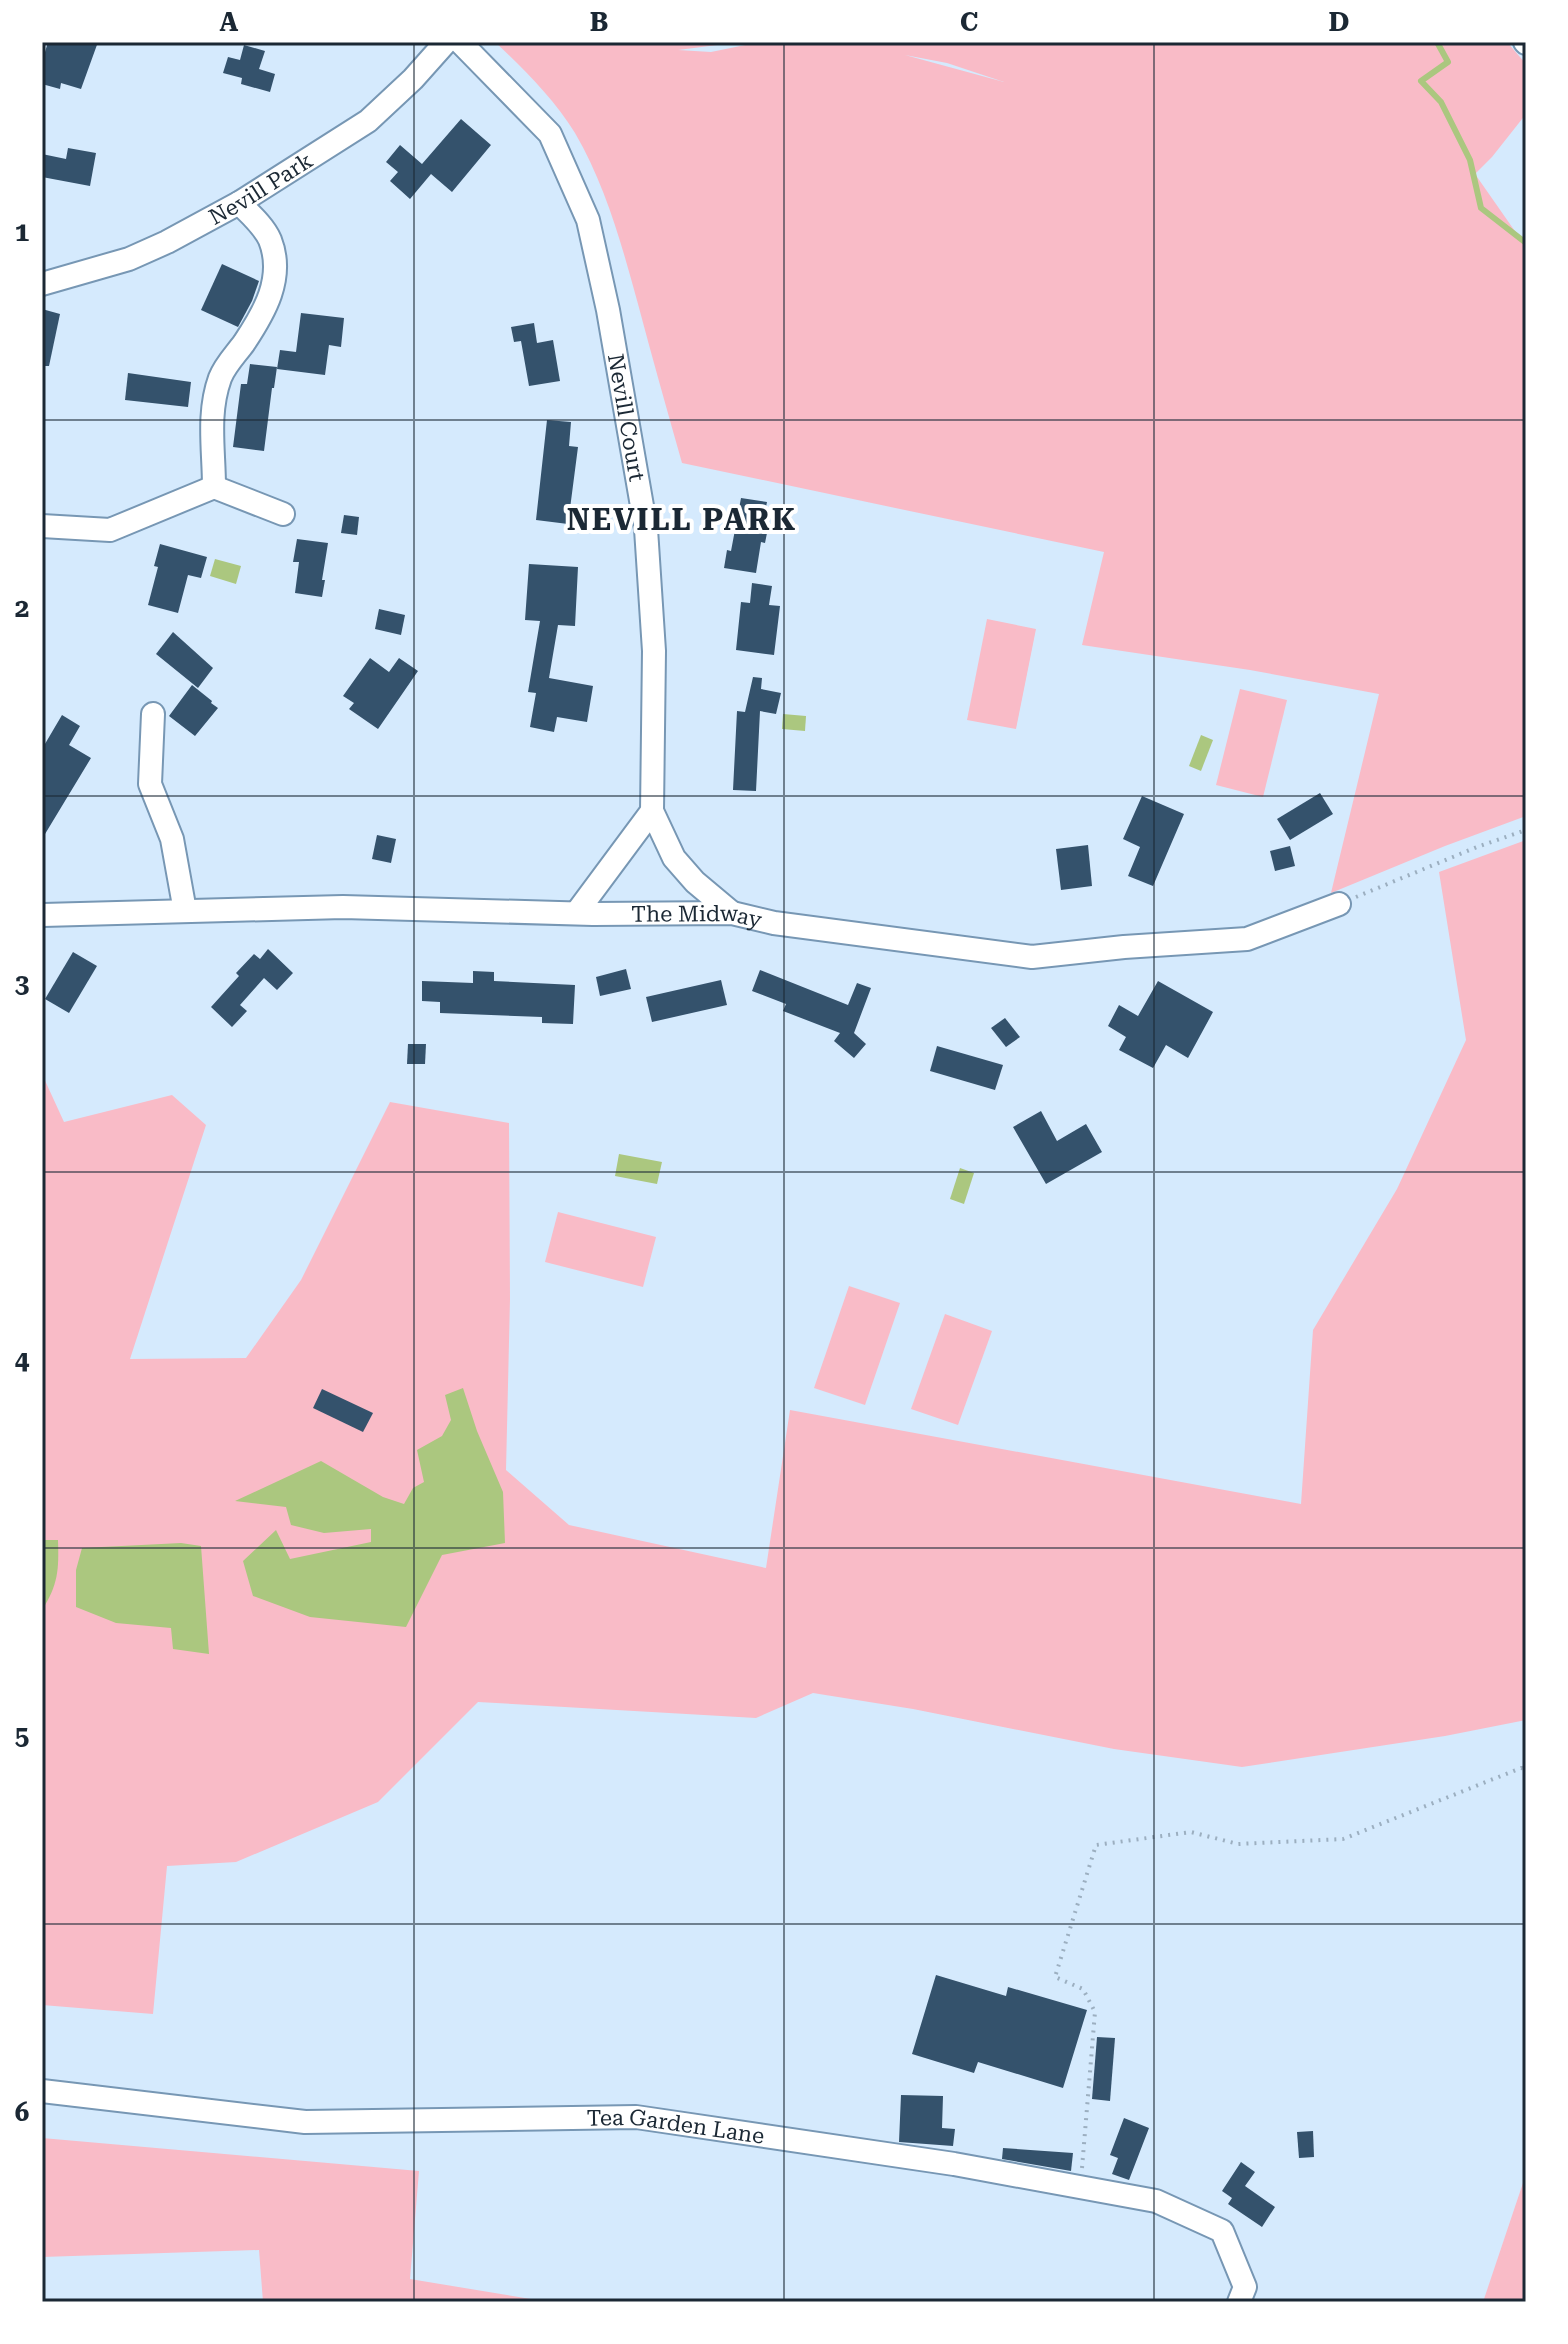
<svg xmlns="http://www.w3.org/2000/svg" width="1568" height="2344" font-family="'Roboto Serif',serif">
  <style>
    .green { fill: #f9bbc7; fill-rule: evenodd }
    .water { fill: #abc77f }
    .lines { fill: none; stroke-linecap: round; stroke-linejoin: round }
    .stream { stroke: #abc77f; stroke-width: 6 }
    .building { fill: #34526c }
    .minor-casing { stroke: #7797b4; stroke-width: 26 }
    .path { stroke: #9cafc0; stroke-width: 4; stroke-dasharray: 2 6; stroke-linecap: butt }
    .minor { stroke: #fff; stroke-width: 22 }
    .grid { fill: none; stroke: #1b2834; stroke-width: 2; stroke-opacity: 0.55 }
    .labels { text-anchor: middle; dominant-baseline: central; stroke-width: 8; stroke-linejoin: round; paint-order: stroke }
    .street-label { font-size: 22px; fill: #1b2834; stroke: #fff }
    .district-label { font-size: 30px; font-weight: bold; letter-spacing: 2px; fill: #1b2834; stroke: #fff }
    .neatline { fill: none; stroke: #1b2834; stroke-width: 3 }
    .grid-label { font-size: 26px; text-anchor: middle; font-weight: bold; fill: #1b2834 }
  </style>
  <rect width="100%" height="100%" fill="#d5eafd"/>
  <g class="green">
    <path d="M495 42H741L678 50 711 52 760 42H1507L1526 64V114L1492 157 1475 174 1526 247V816L1445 846 1331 893 1379 694 1250 670 1082 645 1104 552 682 463C667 410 652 357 638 304 622 246 606 186 575 133 554 99 524 69 495 42ZM905 55 947 63 1004 82Z"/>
    <polygon points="987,619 1036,629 1016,729 967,720"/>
    <polygon points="1240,689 1287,700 1263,797 1216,785"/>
    <polygon points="1526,840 1526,1720 1445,1736 1242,1767 1114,1749 913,1709 813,1693 756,1718 478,1702 378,1802 236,1862 167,1866 153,2014 42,2005 42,1074 64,1122 172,1095 206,1125 130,1359 246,1358 301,1280 390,1102 509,1123 510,1299 506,1470 569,1525 766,1568 790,1410 1301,1504 1313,1330 1397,1189 1466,1040 1439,872"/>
    <polygon points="558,1212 656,1237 643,1287 545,1262"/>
    <polygon points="849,1286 900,1303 865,1405 814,1388"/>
    <polygon points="945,1314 992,1331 958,1425 911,1409"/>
    <polygon points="42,2138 419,2171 410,2279 549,2302 263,2302 259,2250 42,2257"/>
    <polygon points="1526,2175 1526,2302 1483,2302 1525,2177"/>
  </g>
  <g class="water">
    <polygon points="215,559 241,566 236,584 210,576"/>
    <polygon points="783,714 806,716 805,731 782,729"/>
    <polygon points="1201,735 1213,740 1201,771 1189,766"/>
    <polygon points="619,1154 662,1162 657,1184 615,1176"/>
    <polygon points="960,1168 974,1173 964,1204 950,1199"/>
    <polygon points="463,1388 477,1431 503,1492 505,1543 442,1555 406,1627 310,1617 253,1596 243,1561 276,1530 290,1559 371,1542 371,1529 324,1533 291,1525 286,1507 235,1501 321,1461 383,1497 404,1504 413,1488 424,1482 417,1450 442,1436 451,1420 445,1395"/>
    <path d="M42 1540H58C59 1570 58 1585 42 1610Z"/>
    <polygon points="181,1543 201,1546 209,1654 173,1649 171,1628 116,1623 76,1607 76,1570 82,1548"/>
  </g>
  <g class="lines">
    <polyline class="stream" points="1437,42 1448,62 1421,81 1441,102 1470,160 1481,208 1526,243"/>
  </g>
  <g class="building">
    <polygon points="48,42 98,42 81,89 61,83 60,89 42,84 42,62"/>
    <polygon points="244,45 265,51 259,69 275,74 270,92 241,84 242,78 223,73 228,57 240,60"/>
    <polygon points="461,119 491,145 452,192 431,174 410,199 390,181 398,172 386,162 400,145 422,164"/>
    <polygon points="68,148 96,153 90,186 42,177 42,154 66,159"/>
    <polygon points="222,264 259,281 252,301 238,327 201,310"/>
    <polygon points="42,309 60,314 49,366 42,366"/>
    <polygon points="301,313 344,318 341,347 329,345 325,375 277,369 280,350 296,352"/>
    <polygon points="534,323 537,343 553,340 560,381 529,386 521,341 514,342 511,327"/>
    <polygon points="250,364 277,367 274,388 272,388 264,451 233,447 241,384 247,384"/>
    <polygon points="128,373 191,382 188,407 125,400"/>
    <polygon points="547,420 571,422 569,446 578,447 568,524 536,520"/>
    <polygon points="741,498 767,502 763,522 769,523 765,543 761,542 756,573 724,568 727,550 731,551"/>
    <polygon points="344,515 359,517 357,535 341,533"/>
    <polygon points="297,539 328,543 322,580 325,580 322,597 295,593 299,562 293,562"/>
    <polygon points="160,544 207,557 201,578 188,575 178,613 148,605 158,567 154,566"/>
    <polygon points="529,564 578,567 575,626 558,625 549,678 593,686 587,722 557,717 554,732 530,727 536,693 528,692 540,621 525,620"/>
    <polygon points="752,583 772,586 769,605 780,606 774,655 736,650 741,602 750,603"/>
    <polygon points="379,609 405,615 401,635 375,629"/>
    <polygon points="173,632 213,668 198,688 156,654"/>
    <polygon points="370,658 389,672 399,658 418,671 378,729 349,709 354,703 343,696"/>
    <polygon points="753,677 762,678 761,689 781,693 776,714 760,711 756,791 733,790 737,711 745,712"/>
    <polygon points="192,685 212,701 211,703 218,708 195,736 169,716"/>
    <polygon points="62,715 80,726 69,745 91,758 42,839 42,749"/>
    <polygon points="1320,793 1333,814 1290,840 1277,819"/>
    <polygon points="1142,796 1184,814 1153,886 1128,876 1140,847 1123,839"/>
    <polygon points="377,835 396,839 391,863 372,859"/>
    <polygon points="1088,845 1092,886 1061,890 1056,849"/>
    <polygon points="1290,846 1295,866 1275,871 1270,851"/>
    <polygon points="268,949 293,973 277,990 264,978 240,1005 247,1011 232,1027 211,1007 239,976 236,973 254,954 260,959"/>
    <polygon points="73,952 97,966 69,1013 45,999"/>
    <polygon points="626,969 631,989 600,996 596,977"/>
    <polygon points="760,970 848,1005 857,983 871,988 854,1033 866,1044 854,1058 834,1041 840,1033 783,1011 786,1004 752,991"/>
    <polygon points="473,971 494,972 494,981 575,985 573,1024 542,1023 542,1017 440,1013 440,1002 422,1001 422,981 473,983"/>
    <polygon points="721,980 727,1005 652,1022 646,997"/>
    <polygon points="1158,981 1213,1012 1188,1058 1166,1045 1153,1068 1119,1050 1126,1037 1108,1026 1119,1005 1138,1016"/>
    <polygon points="1005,1018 1020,1037 1006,1047 991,1028"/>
    <polygon points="408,1044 426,1044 425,1064 407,1064"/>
    <polygon points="937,1046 1003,1065 995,1090 930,1071"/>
    <polygon points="1041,1111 1057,1141 1086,1124 1102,1152 1046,1184 1013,1127"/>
    <polygon points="322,1389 373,1413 363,1432 313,1408"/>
    <polygon points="936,1975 1006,1996 1008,1987 1087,2010 1063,2088 978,2062 974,2073 912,2054"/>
    <polygon points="1097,2037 1115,2038 1110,2101 1092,2099"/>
    <polygon points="901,2095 943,2096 942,2128 955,2129 953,2146 899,2142"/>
    <polygon points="1124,2118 1149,2128 1129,2180 1112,2174 1118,2158 1110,2155"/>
    <polygon points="1313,2131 1314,2157 1299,2158 1297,2132"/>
    <polygon points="1003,2148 1073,2153 1071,2171 1002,2159"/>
    <polygon points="1241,2162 1255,2172 1245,2186 1275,2207 1262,2227 1228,2204 1232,2198 1222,2191"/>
  </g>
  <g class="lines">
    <defs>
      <g id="minor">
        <path id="s1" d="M460 42 550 134 588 220 608 310 646 529 654 651 652 811 577 912"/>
        <polyline points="1525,42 1526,43"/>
        <path id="s2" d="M42 284 129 259 167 242 239 203 368 121 413 79 446 42"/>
        <path d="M214 487C214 450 207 414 220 378 225 365 236 354 244 343 264 313 285 278 270 240 264 226 250 214 239 203"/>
        <polyline points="42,526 110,530 214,487 283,514"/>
        <polyline points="153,714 150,784 172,839 185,911"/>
        <polyline points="652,811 674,858 695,882 732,913"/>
        <path id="s3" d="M43 915 343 907 593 914 732 913 774 923 1032 957 1124 947 1247 939 1339 904"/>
        <path id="s4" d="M42 2091 305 2122 636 2117 954 2164 1156 2201 1222 2231 1245 2287 1239 2302"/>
      </g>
    </defs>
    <use href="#minor" class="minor-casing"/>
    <g class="path">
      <polyline points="1356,897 1477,847 1526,830"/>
      <polyline points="1082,2168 1095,2012 1083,1989 1055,1977 1096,1845 1191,1832 1238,1844 1343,1839 1521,1768 1526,1769"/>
    </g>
    <use href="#minor" class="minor"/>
  </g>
  <path class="grid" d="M414 42V2302M784 42V2302M1154 42V2302M42 420H1526M42 796H1526M42 1172H1526M42 1548H1526M42 1924H1526"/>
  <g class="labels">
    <g class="street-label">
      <text stroke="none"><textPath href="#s2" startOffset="240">Nevill Park</textPath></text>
      <text stroke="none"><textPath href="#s1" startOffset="424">Nevill Court</textPath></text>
      <text stroke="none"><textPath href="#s3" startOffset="654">The Midway</textPath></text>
      <text stroke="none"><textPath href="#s4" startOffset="636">Tea Garden Lane</textPath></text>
    </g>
    <g class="district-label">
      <text x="682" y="519">NEVILL PARK</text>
    </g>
  </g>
  <rect width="1568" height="2344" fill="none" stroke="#ffffff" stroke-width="88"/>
  <rect x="44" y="44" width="1480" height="2256" class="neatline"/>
  <g class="grid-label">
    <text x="229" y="31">A</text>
    <text x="599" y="31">B</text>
    <text x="969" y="31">C</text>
    <text x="1339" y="31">D</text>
    <text x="22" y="241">1</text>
    <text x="22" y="617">2</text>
    <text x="22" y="993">3</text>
    <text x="22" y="1369">4</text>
    <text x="22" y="1745">5</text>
    <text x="22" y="2121">6</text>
  </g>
</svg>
